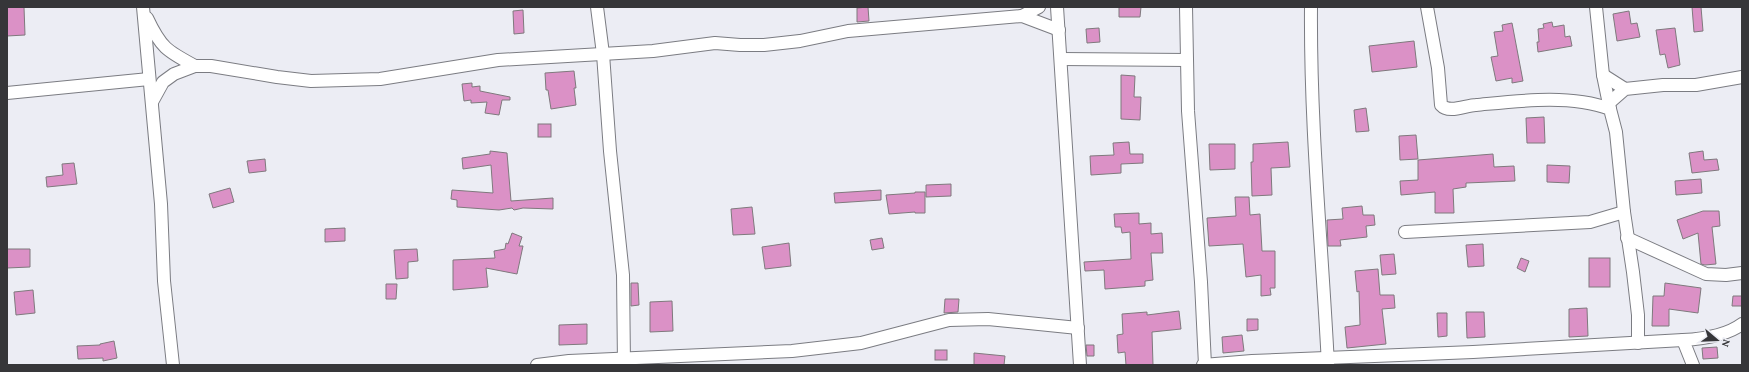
<svg xmlns="http://www.w3.org/2000/svg" width="1749" height="372" font-family="'Crimson Pro',serif">
  <style>
    .building { fill: #db91c6; stroke: #7f797d }
    .lines { fill: none; stroke-linecap: round; stroke-linejoin: round }
    .street-casing { stroke: #7b7c82; stroke-width: 14 }
    .street { stroke: #fff; stroke-width: 12 }
  </style>
  <rect width="100%" height="100%" fill="#ecedf4"/>
  <g class="building">
    <polygon points="7,7 24,7 25,35 7,36"/>
    <polygon points="868,7 869,21 857,22 857,8"/>
    <polygon points="1119,7 1141,7 1140,17 1119,17"/>
    <polygon points="1692,7 1701,7 1703,31 1694,32"/>
    <polygon points="523,10 524,33 514,34 513,11"/>
    <polygon points="1629,11 1631,24 1637,23 1640,37 1617,41 1613,14"/>
    <polygon points="1552,22 1553,27 1564,25 1565,37 1570,36 1572,46 1538,52 1537,42 1539,42 1538,29 1544,28 1543,24"/>
    <polygon points="1512,23 1523,81 1512,83 1512,78 1496,81 1491,57 1498,56 1494,32 1503,31 1502,25"/>
    <polygon points="1099,28 1100,42 1087,43 1086,29"/>
    <polygon points="1675,28 1680,65 1668,68 1665,54 1660,55 1656,30"/>
    <polygon points="1414,41 1417,67 1372,72 1369,46"/>
    <polygon points="574,71 576,88 574,88 576,105 551,109 548,90 546,90 545,73"/>
    <polygon points="1121,75 1135,76 1134,97 1141,97 1140,120 1121,119"/>
    <polygon points="472,83 472,87 480,86 480,91 510,97 510,100 502,100 499,115 485,113 487,102 471,103 471,100 464,101 462,84"/>
    <polygon points="1366,108 1369,131 1356,132 1354,110"/>
    <polygon points="1544,117 1545,143 1527,143 1526,118"/>
    <rect x="538" y="124" width="13" height="13"/>
    <polygon points="1416,135 1418,159 1400,160 1399,136"/>
    <polygon points="1129,142 1130,154 1143,154 1143,163 1121,164 1121,173 1091,175 1090,156 1114,155 1113,143"/>
    <polygon points="1288,142 1290,167 1271,168 1272,195 1252,196 1251,162 1253,162 1253,144"/>
    <polygon points="1209,144 1235,144 1235,169 1210,170"/>
    <polygon points="490,151 507,153 511,201 553,198 553,209 523,208 514,210 512,208 499,210 457,207 457,200 451,199 452,190 493,193 491,165 463,169 462,158 490,154"/>
    <polygon points="1703,151 1704,160 1717,159 1719,170 1692,173 1689,153"/>
    <polygon points="1493,154 1494,167 1514,166 1515,181 1466,183 1466,187 1453,189 1454,213 1435,213 1435,192 1401,195 1400,181 1418,180 1418,160"/>
    <polygon points="265,159 266,171 249,173 247,161"/>
    <polygon points="74,163 77,184 47,187 46,177 63,175 62,164"/>
    <polygon points="1547,165 1570,166 1569,183 1547,182"/>
    <polygon points="1701,179 1702,193 1676,195 1675,181"/>
    <polygon points="951,184 951,196 926,197 926,185"/>
    <polygon points="230,188 234,202 213,208 209,194"/>
    <polygon points="881,190 881,200 835,203 834,193"/>
    <polygon points="915,192 925,192 925,213 915,213 915,212 889,214 886,195 915,193"/>
    <polygon points="1235,197 1249,197 1250,215 1260,214 1262,251 1275,251 1275,288 1270,288 1271,295 1261,296 1261,275 1246,277 1243,244 1209,246 1207,218 1236,216"/>
    <polygon points="1362,206 1363,215 1374,215 1375,225 1366,226 1367,237 1340,240 1341,246 1328,246 1327,220 1343,219 1342,208"/>
    <polygon points="752,207 755,234 733,235 731,209"/>
    <polygon points="1703,211 1719,211 1720,226 1712,227 1716,264 1705,265 1701,264 1698,233 1683,239 1677,220"/>
    <polygon points="1139,213 1139,224 1151,223 1151,234 1162,233 1163,253 1151,253 1153,280 1145,281 1145,286 1105,289 1104,270 1085,271 1084,262 1131,259 1130,232 1122,233 1121,227 1115,227 1114,214"/>
    <polygon points="345,228 345,241 325,242 325,229"/>
    <polygon points="512,233 522,237 519,246 523,246 517,274 486,268 488,287 453,290 453,260 495,258 494,251 505,249 506,243 508,244"/>
    <polygon points="882,238 884,248 872,250 870,240"/>
    <polygon points="789,243 791,266 765,269 762,247"/>
    <polygon points="1483,244 1484,266 1468,267 1466,245"/>
    <polygon points="7,249 30,249 30,267 7,268"/>
    <polygon points="417,249 418,261 408,262 408,278 396,279 394,250"/>
    <polygon points="1394,254 1396,274 1382,275 1380,255"/>
    <polygon points="1521,258 1529,261 1525,272 1517,268"/>
    <rect x="1589" y="258" width="21" height="29"/>
    <polygon points="1378,269 1380,295 1394,295 1395,308 1382,309 1386,344 1347,348 1345,327 1360,325 1359,291 1357,292 1355,271"/>
    <polygon points="631,283 638,283 639,305 631,306"/>
    <polygon points="1665,283 1701,288 1698,313 1669,309 1669,326 1652,326 1653,296 1664,296"/>
    <polygon points="386,284 397,284 396,299 386,299"/>
    <polygon points="33,290 35,313 16,315 14,292"/>
    <polygon points="1733,296 1742,296 1742,306 1732,306"/>
    <polygon points="945,299 959,299 958,312 944,313"/>
    <polygon points="672,301 673,331 650,332 650,302"/>
    <polygon points="1587,308 1588,336 1569,337 1569,309"/>
    <polygon points="1179,311 1181,329 1152,332 1153,365 1126,365 1125,352 1118,353 1117,335 1123,334 1122,314 1147,312 1147,315"/>
    <polygon points="1466,312 1484,312 1485,337 1467,338"/>
    <polygon points="1437,313 1447,313 1447,336 1438,337"/>
    <polygon points="1247,319 1258,319 1258,330 1247,331"/>
    <polygon points="587,324 587,344 559,345 559,325"/>
    <polygon points="1242,335 1244,351 1223,353 1222,337"/>
    <polygon points="114,341 117,358 103,361 103,358 78,359 77,346 100,345 100,344"/>
    <polygon points="1086,345 1094,345 1094,356 1087,356"/>
    <polygon points="1717,347 1718,358 1703,359 1702,348"/>
    <rect x="935" y="350" width="12" height="10"/>
    <polygon points="974,353 1005,356 1004,365 974,365"/>
  </g>
  <g class="lines">
    <defs>
      <g id="street">
        <polyline points="143,7 161,204 164,281 173,365"/>
        <polyline points="597,7 603,54 610,151 623,275 624,365"/>
        <polyline points="1057,7 1080,365"/>
        <polyline points="1186,7 1188,111 1201,282 1205,365"/>
        <path d="M1311 7C1310 127 1322 246 1328 365"/>
        <path d="M1427 7 1438 68 1441 105C1449 114 1466 105 1476 105 1518 101 1570 94 1610 109L1616 132 1624 212 1633 272 1638 315V343"/>
        <polyline points="1596,7 1603,75 1610,109"/>
        <polyline points="1022,16 1039,7"/>
        <path d="M147 18C161 48 167 51 195 66"/>
        <polyline points="1061,59 1187,60"/>
        <polyline points="1603,75 1625,89"/>
        <polyline points="7,93 149,79"/>
        <polyline points="152,102 163,82 174,74 195,66 211,66 277,77 311,81 380,79 498,60 653,51 715,43 740,45 764,45 800,41 848,31 1022,16 1059,30"/>
        <polyline points="1609,103 1625,89 1663,85 1696,85 1742,77"/>
        <polyline points="1405,232 1590,222 1624,212"/>
        <polyline points="1627,238 1706,274 1726,275 1742,273"/>
        <polyline points="537,365 569,361 792,351 861,343 949,320 988,319 1078,328"/>
        <polyline points="1203,365 1252,361 1473,352 1683,340"/>
        <path d="M1693 365 1683 340C1702 339 1726 336 1742 324"/>
      </g>
    </defs>
    <use href="#street" class="street-casing"/>
    <use href="#street" class="street"/>
  </g>
  <rect width="1749" height="372" fill="none" stroke="#363639" stroke-width="16"/>
  <g transform="translate(1717 340) rotate(109)" stroke="#ecedf4" stroke-width="3" paint-order="stroke">
  <path d="M0-3L7 15L0 10L-7 15Z" fill="#363639"/>
  <text y="-6" font-size="11" font-weight="bold" text-anchor="middle" fill="#363639">N</text>
  </g>
</svg>
